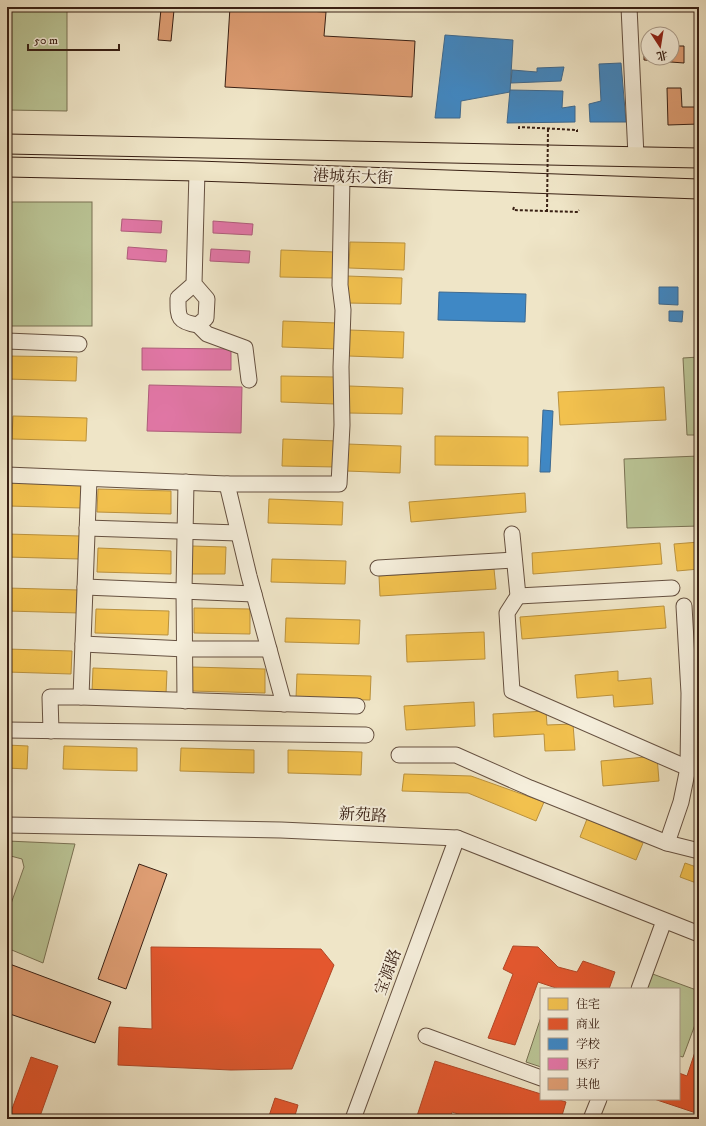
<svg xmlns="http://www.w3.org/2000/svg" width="706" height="1126" font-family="'IM FELL DW Pica','Noto Serif SC',serif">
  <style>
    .green { fill: #bac495; stroke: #7a7254 }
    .homes { fill: #f2c14e; stroke: #ba913d }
    .shops { fill: #e4572e; stroke: #b14626 }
    .schools { fill: #3f88c5; stroke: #3d6990 }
    .health { fill: #e377a8; stroke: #b05d7c }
    .building { fill: #df9e74; stroke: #392014 }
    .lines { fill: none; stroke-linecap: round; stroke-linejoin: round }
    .minor-casing { stroke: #665141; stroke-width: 17 }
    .major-casing { stroke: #392014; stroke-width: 21 }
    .path { stroke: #392014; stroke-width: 2; stroke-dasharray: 3 2; stroke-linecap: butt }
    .minor { stroke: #f5eedb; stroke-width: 15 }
    .major { stroke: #efe5c7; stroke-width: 19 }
    .path-bridge { stroke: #392014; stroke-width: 2; stroke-dasharray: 3 2; stroke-linecap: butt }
    .labels { text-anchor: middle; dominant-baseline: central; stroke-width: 4; stroke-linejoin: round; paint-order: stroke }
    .street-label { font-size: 16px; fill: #392014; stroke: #f5eedb }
  </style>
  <rect width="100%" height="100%" fill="#efe5c7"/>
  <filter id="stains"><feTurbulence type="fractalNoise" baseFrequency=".005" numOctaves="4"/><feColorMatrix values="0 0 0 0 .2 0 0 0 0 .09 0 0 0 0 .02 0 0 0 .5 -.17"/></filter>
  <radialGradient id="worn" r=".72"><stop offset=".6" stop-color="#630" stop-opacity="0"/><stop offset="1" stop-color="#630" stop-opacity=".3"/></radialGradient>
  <g class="green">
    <polygon points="7,7 67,7 67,111 7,110"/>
    <rect x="7" y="202" width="85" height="124"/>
    <polygon points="699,357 699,435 687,435 683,358"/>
    <polygon points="699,456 699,526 627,528 624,459"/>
    <polygon points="7,841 75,844 43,963 7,948 7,915 24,867 22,859 7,855"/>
    <polygon points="650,973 699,991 699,1014 683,1057 679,1056 679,989 645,989"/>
    <polygon points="541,1017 541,1067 526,1062"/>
  </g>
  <g class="homes">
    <polygon points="648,7 699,7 699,9 648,8"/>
    <polygon points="350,242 405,243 404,270 349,268"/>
    <polygon points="281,250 335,252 334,278 280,277"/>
    <polygon points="347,276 402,278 401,304 347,303"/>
    <polygon points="283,321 337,323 337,349 282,347"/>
    <polygon points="349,330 404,332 403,358 348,356"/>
    <polygon points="7,356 77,357 76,381 7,379"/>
    <polygon points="281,376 336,377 335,404 281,402"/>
    <polygon points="349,386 403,388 402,414 348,413"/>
    <polygon points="664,387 666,420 560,425 558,392"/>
    <polygon points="13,416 87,418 86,441 12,439"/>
    <polygon points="435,436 528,437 528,466 435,465"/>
    <polygon points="283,439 338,441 337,467 282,466"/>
    <polygon points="347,444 401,446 400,473 346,471"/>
    <polygon points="9,482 82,484 81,508 8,506"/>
    <polygon points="98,489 171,491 171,514 97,512"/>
    <polygon points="525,493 526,512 411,522 409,502"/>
    <polygon points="269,499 343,502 342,525 268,523"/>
    <polygon points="7,534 80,536 80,559 7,557"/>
    <polygon points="699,542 699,569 677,571 674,544"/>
    <polygon points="660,543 662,564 533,574 532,553"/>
    <polygon points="192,546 226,547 225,574 191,574"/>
    <polygon points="98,548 171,551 171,574 97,572"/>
    <polygon points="272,559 346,561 345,584 271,582"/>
    <polygon points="494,569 496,589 380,596 379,576"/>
    <polygon points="7,588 79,590 79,613 7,611"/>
    <polygon points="664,606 666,628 522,639 520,617"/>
    <polygon points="194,608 250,609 250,634 194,633"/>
    <polygon points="96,609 169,611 168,635 95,633"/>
    <polygon points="286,618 360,620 359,644 285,642"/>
    <polygon points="484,632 485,659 407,662 406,635"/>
    <polygon points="7,649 72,651 71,674 7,672"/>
    <polygon points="192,667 265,669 265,693 191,691"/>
    <polygon points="93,668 167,671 166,694 92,692"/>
    <polygon points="618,671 618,681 651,678 653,704 614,707 613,695 577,698 575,675"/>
    <polygon points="297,674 371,676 370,700 296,698"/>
    <polygon points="474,702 475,726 406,730 404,706"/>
    <polygon points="546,711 547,725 573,724 575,750 545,751 544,734 494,737 493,714"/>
    <polygon points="7,745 28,746 27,769 7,768"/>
    <polygon points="64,746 137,748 137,771 63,769"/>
    <polygon points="181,748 254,750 254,773 180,771"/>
    <polygon points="288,750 362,752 361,775 288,773"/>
    <polygon points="657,756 659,781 603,786 601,761"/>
    <polygon points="404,774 471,776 544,802 536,821 468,793 402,791"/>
    <polygon points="587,819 643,843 636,860 580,837"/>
    <polygon points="685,863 699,868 699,884 680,877"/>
  </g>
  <g class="shops">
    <polygon points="513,946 538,947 558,967 577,972 583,961 615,972 609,989 559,989 538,982 515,1045 488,1038 513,974 503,969"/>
    <polygon points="151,947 321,949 334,965 292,1069 231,1070 118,1065 119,1027 152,1029"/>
    <polygon points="699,1040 699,1114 654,1099 679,1099 679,1073 687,1076"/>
    <polygon points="31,1057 58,1066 39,1119 7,1119 7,1107 12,1109"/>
    <polygon points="435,1061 541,1094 541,1099 556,1099 566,1102 561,1119 474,1119 452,1112 450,1119 416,1119"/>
    <polygon points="275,1098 298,1105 294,1119 268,1119"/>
  </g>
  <g class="schools">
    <polygon points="445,35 513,40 510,92 461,101 460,118 435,118"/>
    <polygon points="621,63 626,122 590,122 589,104 601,101 599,64"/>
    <polygon points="564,67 561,81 511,83 512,70 537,72 537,68"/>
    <polygon points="510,90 563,91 562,108 575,106 575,122 507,123"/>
    <polygon points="659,287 678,287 678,305 659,304"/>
    <polygon points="439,292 526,294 525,322 438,320"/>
    <polygon points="669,311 683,311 682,322 669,321"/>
    <polygon points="543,410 553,411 550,472 540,472"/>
  </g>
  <g class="health">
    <polygon points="122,219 162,221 161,233 121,231"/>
    <polygon points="213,221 253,224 252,235 213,233"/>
    <polygon points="128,247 167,250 166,262 127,259"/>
    <polygon points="211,249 250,251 249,263 210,261"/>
    <polygon points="142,348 231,349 231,370 142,370"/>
    <polygon points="149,385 242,387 241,433 147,431"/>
  </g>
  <g class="building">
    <polygon points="230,7 326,12 324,36 415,41 412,97 225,87"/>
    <polygon points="161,9 174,10 171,41 158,40"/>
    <polygon points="644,45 648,45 648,58 672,58 672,46 684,46 684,63 644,60"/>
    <polygon points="667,88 681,88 682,107 699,107 699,124 668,125"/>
    <polygon points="139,864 167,874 126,989 98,979"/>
    <polygon points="7,963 111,1002 95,1043 7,1013"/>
  </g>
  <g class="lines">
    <defs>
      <g id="minor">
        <polyline points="629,7 636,156"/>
        <path d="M194 284 178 298C178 317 177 322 198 325L206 318 207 299 194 284 197 171"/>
        <polyline points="198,325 207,334 245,348 249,380"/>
        <polyline points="7,341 79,344"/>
        <polyline points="7,475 227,484 339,484 342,425 341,367 343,310 340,285 342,177"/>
        <polyline points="227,484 249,576 284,704"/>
        <polyline points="87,528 238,533"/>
        <polyline points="512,534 518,596 507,613 512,691 688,768"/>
        <polyline points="378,568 514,560"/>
        <polyline points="85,587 254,594"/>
        <polyline points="518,596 672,588"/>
        <polyline points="83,644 185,649 269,649"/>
        <polyline points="81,697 89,479"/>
        <polyline points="185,701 184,591 186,482"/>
        <polyline points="7,730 366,735"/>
        <polyline points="51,731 50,697 81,697 357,706"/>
        <polyline points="399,755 456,755 530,788 667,843 699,851"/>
        <polyline points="7,825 281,830 457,838 699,934"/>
        <polyline points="667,843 681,802 688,768 689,693 684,606"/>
        <polyline points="639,989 664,921"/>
        <polyline points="426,1036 541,1078"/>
        <polyline points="353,1119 457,838"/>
        <polyline points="591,1119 599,1099"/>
      </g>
      <g id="major">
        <polyline points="7,144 699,158"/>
        <polyline points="7,167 197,171 699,189"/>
      </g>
    </defs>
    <use href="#minor" class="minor-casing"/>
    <use href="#major" class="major-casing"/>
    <g class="path">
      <polyline points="519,129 519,127 577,130 577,132"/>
      <polyline points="514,207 513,210 578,212 579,210"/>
    </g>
    <use href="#minor" class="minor"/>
    <use href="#major" class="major"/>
    <polyline class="path-bridge" points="547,212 548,129"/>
  </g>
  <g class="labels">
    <g class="street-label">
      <text transform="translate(353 177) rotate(2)">港城东大街</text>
      <text transform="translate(363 815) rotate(3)">新苑路</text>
      <text transform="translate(388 972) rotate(-70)">宝源路</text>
    </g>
  </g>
  <rect width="706" height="1126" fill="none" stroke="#efe5c7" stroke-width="24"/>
  <rect x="8" y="8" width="690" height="1110" fill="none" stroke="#392014" stroke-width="2"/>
  <rect x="12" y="12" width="682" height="1102" fill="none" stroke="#392014"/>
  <rect x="540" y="988" width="140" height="112" fill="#f5eedb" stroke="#aa9c8b"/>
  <rect x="548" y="998" width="20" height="12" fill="#f2c14e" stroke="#aa9c8b"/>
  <text x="576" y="1008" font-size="12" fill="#392014">住宅</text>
  <rect x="548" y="1018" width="20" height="12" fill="#e4572e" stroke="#aa9c8b"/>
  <text x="576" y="1028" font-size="12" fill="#392014">商业</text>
  <rect x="548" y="1038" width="20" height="12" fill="#3f88c5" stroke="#aa9c8b"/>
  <text x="576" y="1048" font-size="12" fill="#392014">学校</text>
  <rect x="548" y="1058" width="20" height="12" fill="#e377a8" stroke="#aa9c8b"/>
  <text x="576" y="1068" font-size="12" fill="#392014">医疗</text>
  <rect x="548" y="1078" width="20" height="12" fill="#df9e74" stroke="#aa9c8b"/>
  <text x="576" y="1088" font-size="12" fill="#392014">其他</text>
  <g transform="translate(660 46) rotate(168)"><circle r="19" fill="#f5eedb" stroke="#aa9c8b"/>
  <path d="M0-3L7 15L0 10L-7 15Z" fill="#8f2418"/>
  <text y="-6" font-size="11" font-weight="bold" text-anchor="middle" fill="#392014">北</text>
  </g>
  <path d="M28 44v6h91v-6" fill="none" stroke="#392014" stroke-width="2"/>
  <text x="34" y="44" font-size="12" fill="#392014" stroke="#f5eedb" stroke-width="3" paint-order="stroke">50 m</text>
  <rect width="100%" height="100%" filter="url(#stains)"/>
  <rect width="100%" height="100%" fill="url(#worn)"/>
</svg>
